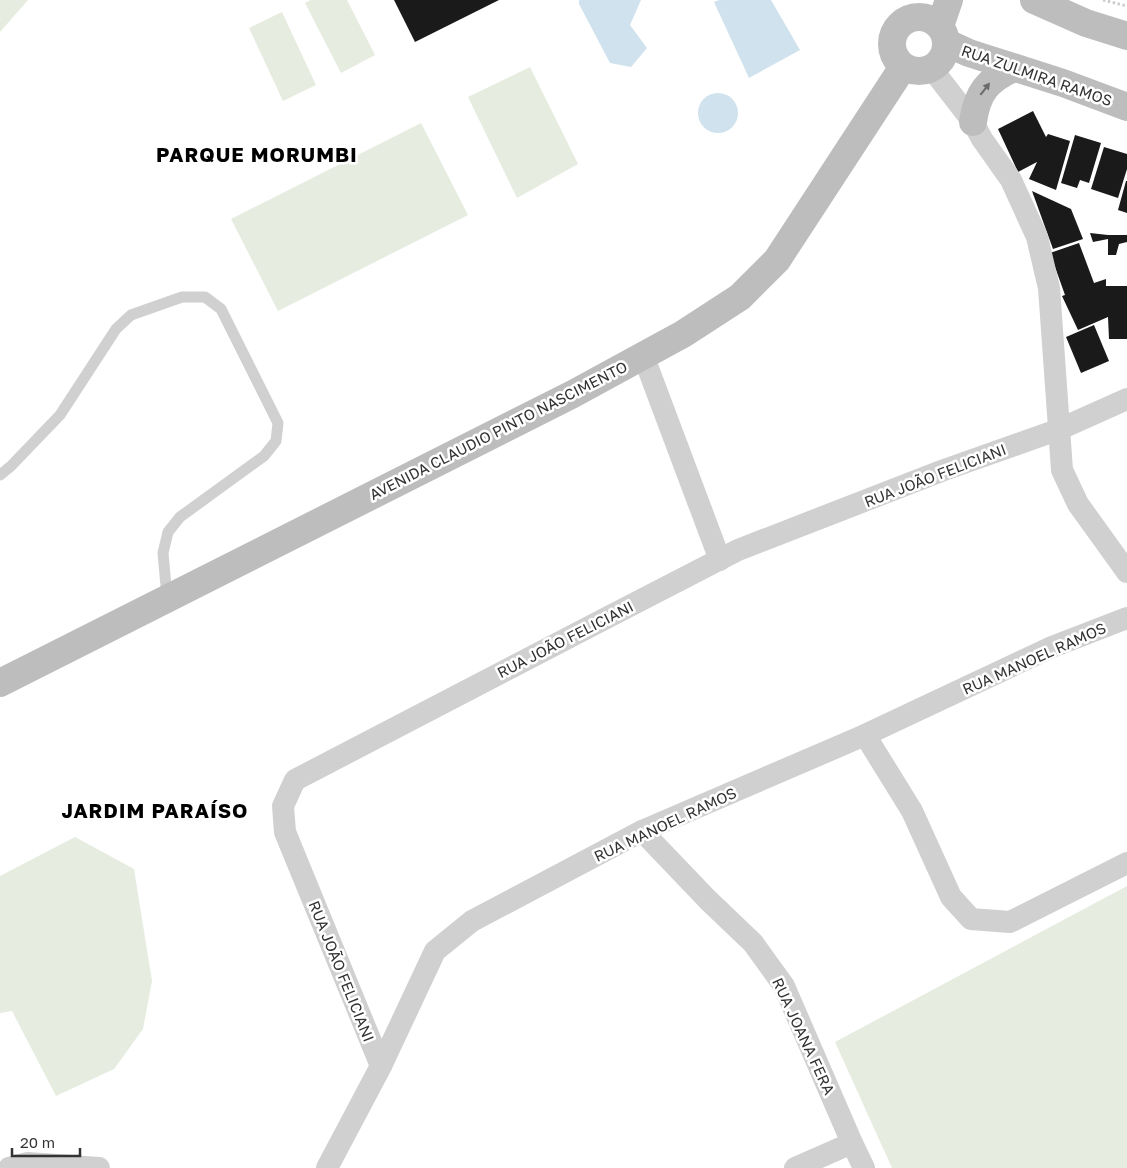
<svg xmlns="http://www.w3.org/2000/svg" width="1127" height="1168" font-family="'Golos Text',sans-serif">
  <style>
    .green { fill: #e6ecdf }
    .water { fill: #cfe2ee }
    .building { fill: #1a1a1a }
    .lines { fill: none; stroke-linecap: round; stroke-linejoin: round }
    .path { stroke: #cdcdcd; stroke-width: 3; stroke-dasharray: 2.5 2.5; stroke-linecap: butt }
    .lane { stroke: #d0d0d0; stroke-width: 11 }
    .street { stroke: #d0d0d0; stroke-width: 22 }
    .secondary { stroke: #bdbdbd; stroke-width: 28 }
    .oneway { fill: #6a6a6a }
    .labels { text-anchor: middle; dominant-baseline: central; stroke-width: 5; stroke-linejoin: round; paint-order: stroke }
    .street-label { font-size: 15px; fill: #333; stroke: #fff }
    .district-label { font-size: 20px; font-weight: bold; letter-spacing: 1px; fill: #000; stroke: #fff }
  </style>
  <rect width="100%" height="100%" fill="#fff"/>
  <g class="green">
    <polygon points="0,0 28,0 0,32"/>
    <polygon points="311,0 347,0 375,55 341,73 305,3"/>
    <polygon points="282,12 316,85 283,101 249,28"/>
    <polygon points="530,67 578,164 517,198 468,97"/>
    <polygon points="421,123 468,215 278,311 231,219"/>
    <polygon points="75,837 134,869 152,981 143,1029 114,1069 56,1096 12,1011 0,1013 0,876"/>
    <polygon points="1127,886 1127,1168 892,1168 835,1042"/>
  </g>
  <g class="water">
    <polygon points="579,0 641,0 630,25 647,48 631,67 610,63 579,4"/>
    <polygon points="719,0 771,0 800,50 749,78 714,2"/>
    <circle cx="718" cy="113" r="20"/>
  </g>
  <g class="building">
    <polygon points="394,0 499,0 415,42"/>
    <polygon points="1033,111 1046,137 1048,134 1070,141 1056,190 1029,179 1037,162 1018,172 998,129"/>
    <polygon points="1075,135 1101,143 1089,183 1080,180 1077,188 1061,183"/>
    <polygon points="1104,147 1127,154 1127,169 1118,198 1091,189"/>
    <polygon points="1126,181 1127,181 1127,213 1118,210"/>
    <polygon points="1032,191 1071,209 1083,239 1053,249"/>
    <polygon points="1090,233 1108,235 1127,235 1127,242 1119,244 1116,255 1108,255 1108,239 1093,242"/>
    <polygon points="1079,243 1094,283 1106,279 1106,286 1127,286 1127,339 1109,339 1108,317 1078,330 1062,296 1065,295 1050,253"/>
    <polygon points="1094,325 1109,361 1081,373 1066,337"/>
  </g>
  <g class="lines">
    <polyline class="path" points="1103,0 1127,6"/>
    <polyline class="lane" points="0,475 11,466 60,415 116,329 131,315 182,297 205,297 221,309 278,423 276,441 264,456 180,517 168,532 163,553 167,597"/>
    <g class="street">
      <polyline points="932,69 973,122 982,139 1011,180 1037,237 1049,288 1062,470 1078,504 1127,572"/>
      <polyline points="643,355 720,560"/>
      <polyline points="865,735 912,811 951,897 971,919 1010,922 1127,863"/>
      <polyline points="642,831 708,900 753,943 784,986 852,1143 864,1168"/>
      <polyline points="381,1066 285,832 283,806 295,780 614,614 738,550 944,470 1060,429 1127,399"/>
      <polyline points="9,1168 28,1163 99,1168"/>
      <polyline points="327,1168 381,1066 435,951 472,921 642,831 865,735 1052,647 1127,618"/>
      <polyline points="795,1168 852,1143"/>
    </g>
    <g class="secondary">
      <polyline points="1034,0 1086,23 1127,36"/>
      <circle cx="919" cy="44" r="27"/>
      <polyline points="940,26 949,0"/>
      <polyline points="947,43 969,53 1063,83 1127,107"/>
      <path d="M973 122C977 93 987 80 1014 68"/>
      <polyline points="0,683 573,394 683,334 740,297 777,260 903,67"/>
    </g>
  </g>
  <defs><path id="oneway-solid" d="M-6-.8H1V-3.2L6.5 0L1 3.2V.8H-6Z" transform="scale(1.25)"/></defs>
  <use class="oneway" href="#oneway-solid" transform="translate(985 89) rotate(-52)"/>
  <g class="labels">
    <g class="street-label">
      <text transform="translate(1037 75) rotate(19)">RUA ZULMIRA RAMOS</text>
      <text transform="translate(498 430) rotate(-27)">AVENIDA CLAUDIO PINTO NASCIMENTO</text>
      <text transform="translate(935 475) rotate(-21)">RUA JOÃO FELICIANI</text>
      <text transform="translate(565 639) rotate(-27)">RUA JOÃO FELICIANI</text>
      <text transform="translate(1034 658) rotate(-24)">RUA MANOEL RAMOS</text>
      <text transform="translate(665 824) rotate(-25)">RUA MANOEL RAMOS</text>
      <text transform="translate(342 971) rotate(68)">RUA JOÃO FELICIANI</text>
      <text transform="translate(804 1036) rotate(65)">RUA JOANA FERA</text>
    </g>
    <g class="district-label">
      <text x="257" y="154">PARQUE MORUMBI</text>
      <text x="155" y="810">JARDIM PARAÍSO</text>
    </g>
  </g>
  <path d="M12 1148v8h68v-8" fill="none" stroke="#333333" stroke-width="2.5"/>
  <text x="20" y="1148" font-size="15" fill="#333333" stroke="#ffffff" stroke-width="4" paint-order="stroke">20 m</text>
</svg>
